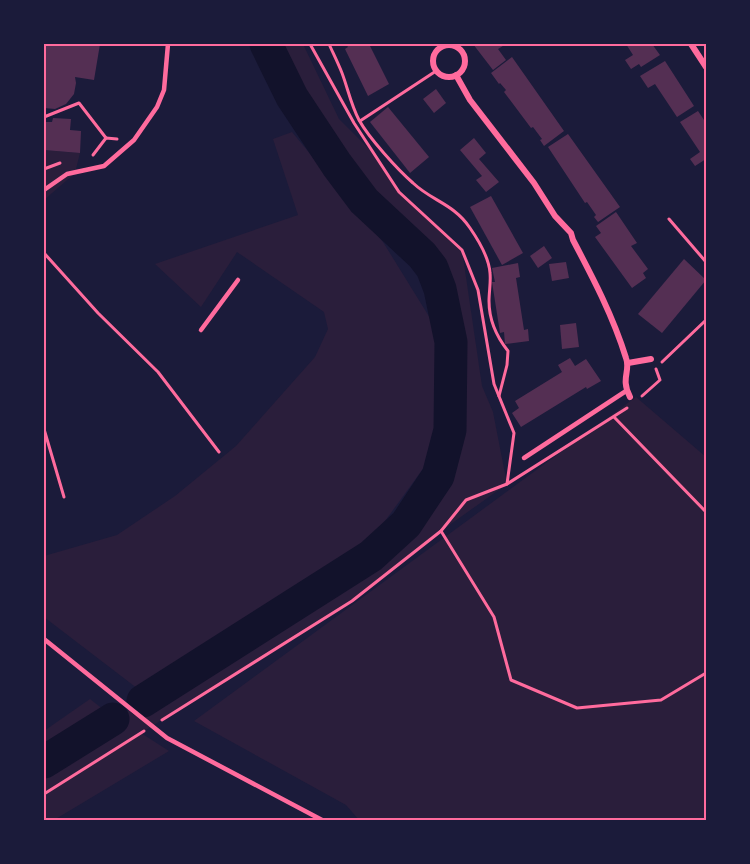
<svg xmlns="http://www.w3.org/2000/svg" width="750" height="864" font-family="Georgia,serif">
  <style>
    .green { fill: #2a1e3b }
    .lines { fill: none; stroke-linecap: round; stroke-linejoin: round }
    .river { stroke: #12122b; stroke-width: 33 }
    .building { fill: #542f53 }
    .path { stroke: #ff6b9d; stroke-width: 3 }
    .service { stroke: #ff6b9d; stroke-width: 4.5 }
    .minor { stroke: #ff6b9d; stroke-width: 6 }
    .neatline { fill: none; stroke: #ff6b9d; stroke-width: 2 }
  </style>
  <rect width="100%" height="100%" fill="#1b1b3a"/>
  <g class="green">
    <polygon points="267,44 303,44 339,119 380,160 399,192 462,250 482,386 493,412 507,484 441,531 352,601 141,733 169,751 54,820 44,820 44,765 143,701 406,524 443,461 451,342 422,255 364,201 313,129"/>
    <polygon points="292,132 383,242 438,331 445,386 436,451 377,532 284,599 142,692 44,617 44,556 117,535 175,496 236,446 315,357 328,329 324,312 237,252 201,307 155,264 298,215 273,139"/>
    <polygon points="44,150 80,153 75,173 44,200"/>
    <polygon points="636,397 706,457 706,820 359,820 346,805 194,721"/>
    <polygon points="90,699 109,714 44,757 44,731"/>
  </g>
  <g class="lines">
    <g class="river">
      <polyline points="143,701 371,556 406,524 438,476 450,430 451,342 440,289 432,268 422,255 364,201 337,165 292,97 266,44"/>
      <polyline points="44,762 113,719"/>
    </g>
  </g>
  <g class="building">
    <polygon points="44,44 100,44 94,80 75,77 76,83 74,94 66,104 55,109 44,108"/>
    <polygon points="346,44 369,44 389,84 368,96 345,49 348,47"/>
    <polygon points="473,44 506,44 498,49 506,60 493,70"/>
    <polygon points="626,44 652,44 660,55 641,67 639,64 631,69 625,60 633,55"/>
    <polygon points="512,57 564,131 544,146 540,140 542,139 533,127 531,128 504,92 506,90 500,83 499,84 491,73"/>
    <polygon points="665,61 694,106 677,117 655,84 648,88 640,76"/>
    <polygon points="436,89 446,103 434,113 423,99"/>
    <polygon points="388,107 429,157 410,173 370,122"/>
    <polygon points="698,111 706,123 706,159 695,166 690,159 700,152 680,122"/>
    <polygon points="53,118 71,119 70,130 81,131 80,153 44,150 44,122 52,122"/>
    <polygon points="568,134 620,207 598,222 594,217 596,215 587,202 585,203 548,147"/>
    <polygon points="474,138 486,153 479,159 499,182 486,192 476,180 482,176 460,150"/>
    <polygon points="491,196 523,253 502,265 470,207"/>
    <polygon points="616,212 637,243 631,246 648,269 643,273 646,278 632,288 595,237 601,233 596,226"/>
    <polygon points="544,246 552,258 538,268 530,256"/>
    <polygon points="684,259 706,280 662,333 638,314"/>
    <polygon points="566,262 569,278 552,281 549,264"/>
    <polygon points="518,263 520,277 516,278 524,330 528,329 529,341 505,344 504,332 500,333 492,282 495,282 492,268"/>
    <polygon points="576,323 579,347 562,349 560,325"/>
    <polygon points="570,358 575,366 586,359 601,381 587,389 586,387 521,427 512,413 519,408 515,401 562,372 558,365"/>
  </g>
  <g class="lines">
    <g class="path">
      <polyline points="310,44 354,123 399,192 462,250 478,290 494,384 514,433 507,484"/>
      <path d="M329 44C333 53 338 63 342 73 348 89 351 105 359 120 369 138 397 169 413 183 432 201 454 204 470 228 479 241 489 258 490 273 491 282 489 292 489 301 489 321 496 336 508 351L507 365 499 396"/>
      <polyline points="44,117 79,103 106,138"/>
      <polyline points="360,121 436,71"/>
      <polyline points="93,155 106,138 117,139"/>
      <polyline points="44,169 60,163"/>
      <polyline points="669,219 706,262"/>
      <polyline points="44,253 98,313 158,372 219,452"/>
      <polyline points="662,362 706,320"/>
      <polyline points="642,396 660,380 656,369"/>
      <polyline points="614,417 706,512"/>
      <polyline points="44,429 64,497"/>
      <polyline points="441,531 494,617 511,680 577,708 661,700 706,673"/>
      <polyline points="162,720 352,601 441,531 466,500 507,484 627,408"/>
      <polyline points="44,794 144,731"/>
    </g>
    <g class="service">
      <polyline points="44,190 67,174 104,166 134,140 157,107 164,90 168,44"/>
      <polyline points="201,330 238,280"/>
      <polyline points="524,458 626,391"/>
      <polyline points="44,639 167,738 322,820"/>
    </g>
    <g class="minor">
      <polyline points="691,44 706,67"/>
      <circle cx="449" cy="61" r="16"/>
      <path d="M456 75 470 100 534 183 555 216 571 233 573 240C593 278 613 316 626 358 631 371 620 378 630 397"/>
      <polyline points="628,363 651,359"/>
    </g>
  </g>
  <rect width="750" height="864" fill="none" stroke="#1b1b3a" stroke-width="90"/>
  <rect x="45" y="45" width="660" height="774" class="neatline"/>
</svg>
